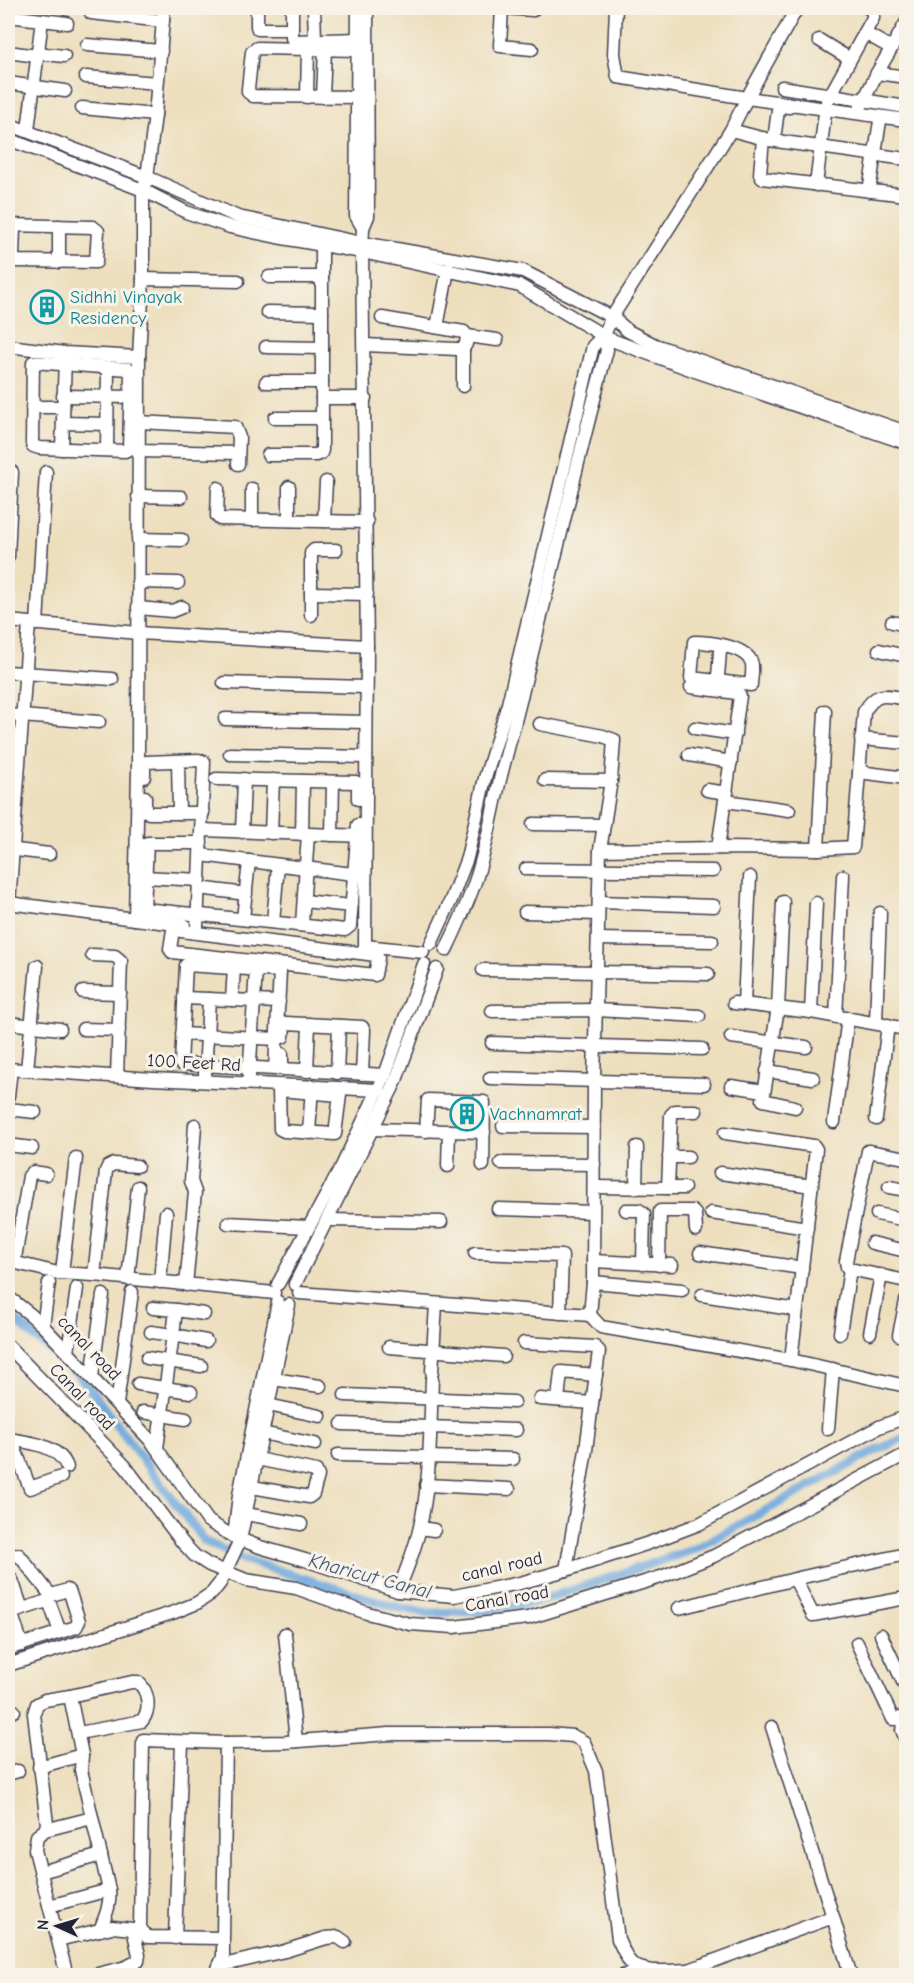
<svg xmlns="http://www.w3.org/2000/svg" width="914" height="1983" font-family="'Comic Neue',sans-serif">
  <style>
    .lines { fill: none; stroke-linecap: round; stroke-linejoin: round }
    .canal { stroke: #6da7dd; stroke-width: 9 }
    .minor-casing { stroke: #403e4f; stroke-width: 15 }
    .minor { stroke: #fff; stroke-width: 12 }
    .labels { text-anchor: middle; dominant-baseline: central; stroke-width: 6; stroke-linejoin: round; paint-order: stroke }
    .culture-label { font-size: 18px; fill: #0d838f; stroke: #f7f3e8; text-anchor: start }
    .street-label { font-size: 18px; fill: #22223b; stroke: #f7f3e8 }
    .water-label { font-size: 20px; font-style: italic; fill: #40577c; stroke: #f7f3e8 }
  </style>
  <rect width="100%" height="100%" fill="#f7f3e8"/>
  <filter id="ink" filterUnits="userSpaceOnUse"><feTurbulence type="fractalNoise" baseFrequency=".0167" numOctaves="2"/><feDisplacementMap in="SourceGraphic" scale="12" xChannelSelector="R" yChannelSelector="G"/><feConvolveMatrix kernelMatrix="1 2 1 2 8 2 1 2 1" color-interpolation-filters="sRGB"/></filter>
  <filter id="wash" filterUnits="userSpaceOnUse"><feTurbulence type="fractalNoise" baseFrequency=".008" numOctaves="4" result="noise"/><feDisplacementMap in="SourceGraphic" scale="24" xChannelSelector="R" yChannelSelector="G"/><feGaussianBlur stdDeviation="1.35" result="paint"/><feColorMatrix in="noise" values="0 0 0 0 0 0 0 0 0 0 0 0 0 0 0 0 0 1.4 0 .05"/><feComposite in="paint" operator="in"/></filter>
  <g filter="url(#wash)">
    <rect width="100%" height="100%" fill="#eddfbe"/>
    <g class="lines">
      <polyline class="canal" points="8,1314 79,1375 204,1541 245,1560 396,1607 429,1613 484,1611 536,1602 695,1549 871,1453 906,1437"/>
    </g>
  </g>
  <g filter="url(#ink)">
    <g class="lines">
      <defs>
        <g id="minor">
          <polyline points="257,8 257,26 258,29 292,29"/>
          <polyline points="292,8 292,38 294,41 358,39"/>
          <polyline points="314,8 315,40"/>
          <polyline points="358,8 356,216 363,228"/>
          <polyline points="367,8 368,216 363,228 362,252 367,646 365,946 423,952"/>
          <polyline points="502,8 500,46 532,49"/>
          <polyline points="502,8 533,10"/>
          <polyline points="616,8 614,54 618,77 747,98 906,120"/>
          <polyline points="91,13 163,21"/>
          <polyline points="8,16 67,23"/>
          <polyline points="865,33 891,48"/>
          <polyline points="819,40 850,59"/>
          <polyline points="87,45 161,51"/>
          <polyline points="358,50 257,48 252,52 248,89 248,92 253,96 358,97"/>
          <polyline points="8,52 37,56"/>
          <polyline points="37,53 64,56"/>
          <polyline points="877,73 906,77"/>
          <polyline points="86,77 157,83"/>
          <polyline points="8,83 65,91"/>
          <polyline points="782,87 906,107"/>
          <polyline points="307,97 308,49"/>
          <polyline points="323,97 325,49"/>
          <polyline points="827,101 873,18 873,10 868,8"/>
          <polyline points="861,106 877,73 906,23"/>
          <polyline points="82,108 155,115"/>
          <polyline points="8,124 147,177 238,217 362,243 523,271 612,317 628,331 655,345 906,432"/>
          <polyline points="28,130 42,20"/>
          <polyline points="731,130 769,140 906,159"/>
          <polyline points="763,138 760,174 762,178 906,195"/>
          <polyline points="8,139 143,190 186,212 230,227 277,237 362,252 520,286 609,339 698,372 906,443"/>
          <polyline points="774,140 778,110 781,106 789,107"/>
          <polyline points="816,185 825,113"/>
          <polyline points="869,191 880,121"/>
          <polyline points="8,225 93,227 98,231 96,262 15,261 13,258 14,226"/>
          <polyline points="59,262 59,226"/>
          <polyline points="269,277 322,277"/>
          <polyline points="143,279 238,281"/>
          <polyline points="267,312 322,313"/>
          <polyline points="437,327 448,270"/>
          <polyline points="467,336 497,340"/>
          <polyline points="364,345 457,349 463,349 466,344 467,336 464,332 382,318"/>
          <polyline points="8,346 65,353 139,357"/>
          <polyline points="266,347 322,348"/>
          <polyline points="463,349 463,386"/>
          <polygon points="33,362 129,369 131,375 129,449 125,451 39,448 33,446 32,443"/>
          <polyline points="266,382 322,382"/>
          <polyline points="63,396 131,397"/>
          <polyline points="322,398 365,398"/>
          <polyline points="32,407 63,407"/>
          <polyline points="275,418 322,418"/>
          <polyline points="138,422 235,427 239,437 238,464"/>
          <polyline points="63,423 107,424"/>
          <polyline points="62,449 65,357"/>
          <polyline points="107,450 108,367"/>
          <polyline points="138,451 238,453"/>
          <polyline points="268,455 316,455 321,453 322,450 322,246"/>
          <polyline points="218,488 217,516 220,519 367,522"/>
          <polyline points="138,496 181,497"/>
          <polyline points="252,520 252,489"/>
          <polyline points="289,520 289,487"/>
          <polyline points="324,521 326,482"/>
          <polyline points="138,539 182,540"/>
          <polyline points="8,557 12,472"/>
          <polyline points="138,582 178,583"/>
          <polyline points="311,593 367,594"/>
          <polyline points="138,608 172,611 182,607"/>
          <polyline points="311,615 311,553 314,550 336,550"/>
          <polyline points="8,621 138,633 367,646"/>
          <polyline points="892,622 906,625"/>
          <polyline points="37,624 46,472"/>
          <path d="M694 642C710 642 743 646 751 661 754 667 751 679 751 685L691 678Z"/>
          <polyline points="879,650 906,656"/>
          <polyline points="8,672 112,679"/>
          <polyline points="224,683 366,687"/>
          <polyline points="691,687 737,693 740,696 718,848"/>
          <polyline points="717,689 720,651"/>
          <polyline points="8,715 99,722"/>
          <polyline points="225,719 366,722"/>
          <polyline points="540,724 603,736 614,740 611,781 600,850"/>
          <polyline points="695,728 735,734"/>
          <polyline points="861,739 906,743"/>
          <polyline points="230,754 366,757"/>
          <polyline points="689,755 731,762"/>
          <polyline points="178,761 179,813"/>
          <polyline points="859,772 906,778"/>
          <polyline points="144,777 144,766 146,762 199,760 204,762 197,927"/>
          <polyline points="216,779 356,782 358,785 358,799"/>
          <polyline points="545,780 611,781"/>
          <polyline points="707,790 727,793"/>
          <polyline points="145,797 145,810 149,813 203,813"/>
          <polyline points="726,801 789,810"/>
          <polyline points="533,824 603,825"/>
          <polyline points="202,830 364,836"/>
          <polyline points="242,832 244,779"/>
          <polyline points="271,833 273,780"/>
          <polyline points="302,834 303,781"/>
          <polyline points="332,835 333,782"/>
          <polyline points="201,843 147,843 144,909 345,930 350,926 358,825"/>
          <polyline points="8,849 49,854"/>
          <polyline points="818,849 825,711"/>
          <polyline points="201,855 361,875"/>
          <polyline points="526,869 713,871"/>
          <polyline points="145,877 200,880"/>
          <polyline points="199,888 246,894"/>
          <polyline points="304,901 351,906"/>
          <polyline points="599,902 714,906"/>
          <polyline points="783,902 778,1008 763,1100 795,1107"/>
          <polyline points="8,903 135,919 138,771 139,357 143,279 143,190 147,177 155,115 164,8"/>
          <polyline points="9,903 29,624"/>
          <polyline points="525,912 598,914"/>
          <polyline points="135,919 184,925"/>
          <polyline points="243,919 249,861"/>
          <polyline points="273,922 278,865"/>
          <polyline points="302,925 308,834"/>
          <polygon points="173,930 376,955 378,958 375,975 172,952 170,949"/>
          <polyline points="598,939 712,941"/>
          <polyline points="431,944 451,900 467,858 485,778 508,704 593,346 604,335 612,317 731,130 747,98 797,8"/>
          <path d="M446 950C457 927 468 903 476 879 489 840 494 799 505 760 541 624 570 486 607 350L604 335"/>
          <polyline points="92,955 115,956 121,961 117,1076"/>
          <polygon points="186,965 280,971 275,1069 181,1064"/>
          <polyline points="256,969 254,1001 279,1002"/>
          <polyline points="483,970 708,974"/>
          <polyline points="83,992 120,993"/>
          <polyline points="184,998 209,999"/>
          <polyline points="232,1000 234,968"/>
          <polyline points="734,1003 811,1012 906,1029"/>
          <polyline points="744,1004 750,877"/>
          <polyline points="492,1011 597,1010 699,1016"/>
          <polyline points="811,1012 816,903"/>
          <polyline points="836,1017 843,876"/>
          <polyline points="876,1022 880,913"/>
          <polyline points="8,1023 60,1029"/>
          <polyline points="83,1029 119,1030"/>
          <polyline points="182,1034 277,1039"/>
          <polyline points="283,1037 284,1025 286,1023 362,1027 364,1030 362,1074"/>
          <polyline points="731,1037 806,1047"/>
          <polyline points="492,1043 702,1049"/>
          <polyline points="282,1054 282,1068 283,1069 385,1075"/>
          <polyline points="8,1069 153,1079 379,1090"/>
          <polyline points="27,1070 37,966"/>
          <polyline points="307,1071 309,1024"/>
          <polyline points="767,1071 813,1078"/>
          <polyline points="337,1073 339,1026"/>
          <polyline points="205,1074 209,999 254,1001 249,1076"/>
          <polyline points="490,1078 704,1084"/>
          <polyline points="731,1086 764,1091"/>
          <polygon points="279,1090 340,1095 335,1134 284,1131 280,1129"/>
          <polyline points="8,1096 11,1069"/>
          <polyline points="8,1109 35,1112"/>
          <polyline points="876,1119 888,1025"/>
          <polyline points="834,1122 848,1018"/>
          <polyline points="503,1126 594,1127"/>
          <polyline points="373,1129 484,1132"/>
          <polyline points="426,1131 428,1100 484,1102 483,1165"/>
          <polyline points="309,1133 312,1086"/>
          <polyline points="725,1133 814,1146 816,1149 791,1360"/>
          <polyline points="8,1145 32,1148"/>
          <polyline points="669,1157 688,1157"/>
          <polyline points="906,1158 868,1151 846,1261 847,1267 850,1269 906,1281"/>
          <polyline points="501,1163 594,1164"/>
          <polyline points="448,1166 449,1131"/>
          <polyline points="720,1173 812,1186"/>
          <polyline points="594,1187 668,1188 671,1115 675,1111 696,1111"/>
          <polyline points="889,1187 906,1190"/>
          <polyline points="636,1188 637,1147"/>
          <polyline points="668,1188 684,1188"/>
          <polyline points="498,1209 593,1212"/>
          <polyline points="626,1210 639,1210 644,1214 643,1264"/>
          <polyline points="711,1213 807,1228"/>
          <polyline points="877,1214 906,1220"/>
          <polyline points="328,1220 441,1222"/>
          <polyline points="228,1223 308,1227"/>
          <polyline points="872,1243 906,1251"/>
          <polyline points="475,1253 562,1256 560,1313"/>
          <polyline points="700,1253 802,1268"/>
          <polyline points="8,1261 58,1273 94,1275 274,1293"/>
          <polyline points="593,1261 672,1265"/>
          <polyline points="14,1264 29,1176 33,1172 46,1174"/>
          <polyline points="659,1265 660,1211 692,1211 695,1214 696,1230"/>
          <polyline points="62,1272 76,1158"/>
          <polyline points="94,1275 106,1171 108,1167 114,1164 137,1166"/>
          <polyline points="128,1279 138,1187"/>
          <polyline points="160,1282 166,1213"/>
          <polyline points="593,1282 682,1290"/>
          <polyline points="278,1284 342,1166 385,1075 424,964"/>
          <polyline points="295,1284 395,1083 437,969"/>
          <polyline points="186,1285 195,1192 191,1181 195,1125"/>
          <path d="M299 1293 590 1315 593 1282 594 1080 600 850 718 848 818 849 853 847 864 712C876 691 886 695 906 699"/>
          <polyline points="702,1295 797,1310"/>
          <polyline points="8,1297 31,1315 43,1326 152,1442 208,1521 232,1536 260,1547 305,1560 398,1591 454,1596 520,1583 566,1570 649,1543 699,1524 879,1427 906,1417"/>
          <polyline points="153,1308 176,1310 173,1335 206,1341"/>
          <polyline points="176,1310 204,1314"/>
          <polyline points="590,1315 601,1327 791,1360 906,1386"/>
          <polyline points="43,1326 49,1283"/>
          <polyline points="151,1332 173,1335 157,1448"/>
          <polyline points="840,1333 850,1269"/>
          <polyline points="870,1333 881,1275"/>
          <polyline points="899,1335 906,1301"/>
          <polyline points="524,1343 595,1347 599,1351 586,1450 566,1570"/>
          <polyline points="8,1346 125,1466 182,1542 195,1556 209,1565 246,1580 296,1588 367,1613 410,1624 454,1627 528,1618 661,1577 714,1556 906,1454"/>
          <polyline points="389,1347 503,1356"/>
          <polyline points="68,1352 77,1288"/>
          <polyline points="147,1358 201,1366"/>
          <polyline points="432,1372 436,1304"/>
          <polyline points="92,1377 103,1295"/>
          <polyline points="273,1379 320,1386"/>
          <polyline points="138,1384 191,1392"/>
          <polyline points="345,1395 514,1402"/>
          <polyline points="540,1399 592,1403"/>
          <polyline points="558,1400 561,1372 596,1375"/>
          <polyline points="117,1404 132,1292"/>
          <polyline points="268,1405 320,1416"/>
          <polyline points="143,1412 186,1419"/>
          <polyline points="342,1424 516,1430"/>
          <polyline points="828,1429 833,1369"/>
          <polyline points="262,1433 315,1444"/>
          <path d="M8 1439C29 1442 59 1445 67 1467"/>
          <polyline points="11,1439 30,1488 61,1477"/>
          <polyline points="338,1455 513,1459"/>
          <polyline points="426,1485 509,1489"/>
          <polyline points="252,1487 309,1497 313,1494 318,1476 316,1471 257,1459"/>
          <polyline points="246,1514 301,1524"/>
          <polyline points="420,1528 434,1530"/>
          <polyline points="234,1537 239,1495 278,1302"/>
          <polyline points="8,1556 19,1555 49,1593 52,1595 67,1590 70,1593 79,1621 76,1627 8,1649"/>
          <polyline points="795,1579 813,1615 906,1598"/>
          <polyline points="12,1580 22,1609"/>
          <path d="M398 1591C406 1571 414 1552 419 1531 431 1482 430 1429 432 1379"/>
          <polyline points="679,1608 803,1577 906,1554"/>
          <polyline points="11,1612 22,1645"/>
          <polyline points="8,1614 47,1601 50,1604 60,1632"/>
          <polyline points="285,1634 296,1741"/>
          <polyline points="881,1635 906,1688"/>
          <polyline points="857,1643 893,1719 898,1719 906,1715"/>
          <polyline points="8,1665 175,1612 197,1603 212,1593 220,1583 240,1540 289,1305"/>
          <path d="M70 1696 132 1682H138C149 1692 151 1709 142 1721L79 1733"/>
          <polyline points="8,1712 14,1711"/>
          <polyline points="906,1724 902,1730 906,1740"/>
          <path d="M226 1743 286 1742 389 1734H549L573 1736 584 1742 596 1771 618 1939C621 1946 625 1954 629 1961 642 1976 672 1970 689 1970L696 1976"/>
          <polyline points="39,1767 82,1755"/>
          <polyline points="8,1774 18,1771"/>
          <polyline points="45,1830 92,1818"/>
          <polyline points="41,1872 101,1855"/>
          <polyline points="49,1906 109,1890 81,1770 82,1755 70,1696 45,1700 37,1704 34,1714 47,1824 45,1830 37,1836 35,1850 67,1976"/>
          <polyline points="833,1917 851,1976"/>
          <path d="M100 1930C105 1917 111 1905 109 1890"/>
          <polyline points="175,1938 182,1742"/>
          <polyline points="58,1940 112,1927 133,1929 139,1955 138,1961 126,1967 90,1976"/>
          <polyline points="219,1966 285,1951 326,1938 338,1937 345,1942"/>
          <polyline points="689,1970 833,1917 772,1727"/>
          <polyline points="215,1976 223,1957 223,1938 226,1743 143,1740 140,1928 147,1937 223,1938"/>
          <polyline points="623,1976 642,1970"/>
        </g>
      </defs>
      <use href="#minor" class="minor-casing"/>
      <use href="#minor" class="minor"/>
    </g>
  </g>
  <defs>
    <symbol id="building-ring" viewBox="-11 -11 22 22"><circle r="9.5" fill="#f7f3e8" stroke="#0f9aa8" stroke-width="1.5"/><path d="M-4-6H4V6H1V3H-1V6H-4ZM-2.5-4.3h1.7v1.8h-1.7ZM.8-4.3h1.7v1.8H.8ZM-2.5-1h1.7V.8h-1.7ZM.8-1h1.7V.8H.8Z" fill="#0f9aa8"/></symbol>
  </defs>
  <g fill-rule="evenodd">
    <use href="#building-ring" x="28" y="288" width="38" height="38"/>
    <use href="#building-ring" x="448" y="1095" width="38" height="38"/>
  </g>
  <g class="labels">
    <g class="culture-label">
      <text x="70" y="297">Sidhhi Vinayak<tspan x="70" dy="21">Residency</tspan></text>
      <text x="490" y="1114">Vachnamrat</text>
    </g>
    <g class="street-label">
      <text transform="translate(194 1063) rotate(3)">100 Feet Rd</text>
      <text transform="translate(89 1348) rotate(46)">canal road</text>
      <text transform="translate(82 1397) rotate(46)">Canal road</text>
      <text transform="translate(502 1567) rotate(-13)">canal road</text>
      <text transform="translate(507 1599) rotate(-10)">Canal road</text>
    </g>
    <g class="water-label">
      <text transform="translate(370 1576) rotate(15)">Kharicut Canal</text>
    </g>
  </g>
  <rect width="914" height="1983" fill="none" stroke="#f7f3e8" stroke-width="30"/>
  <g transform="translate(57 1926) rotate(274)" stroke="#f7f3e8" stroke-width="4.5" paint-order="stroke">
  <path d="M0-4.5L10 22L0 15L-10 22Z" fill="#22223b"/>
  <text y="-9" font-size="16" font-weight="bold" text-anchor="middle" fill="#22223b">N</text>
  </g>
</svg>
